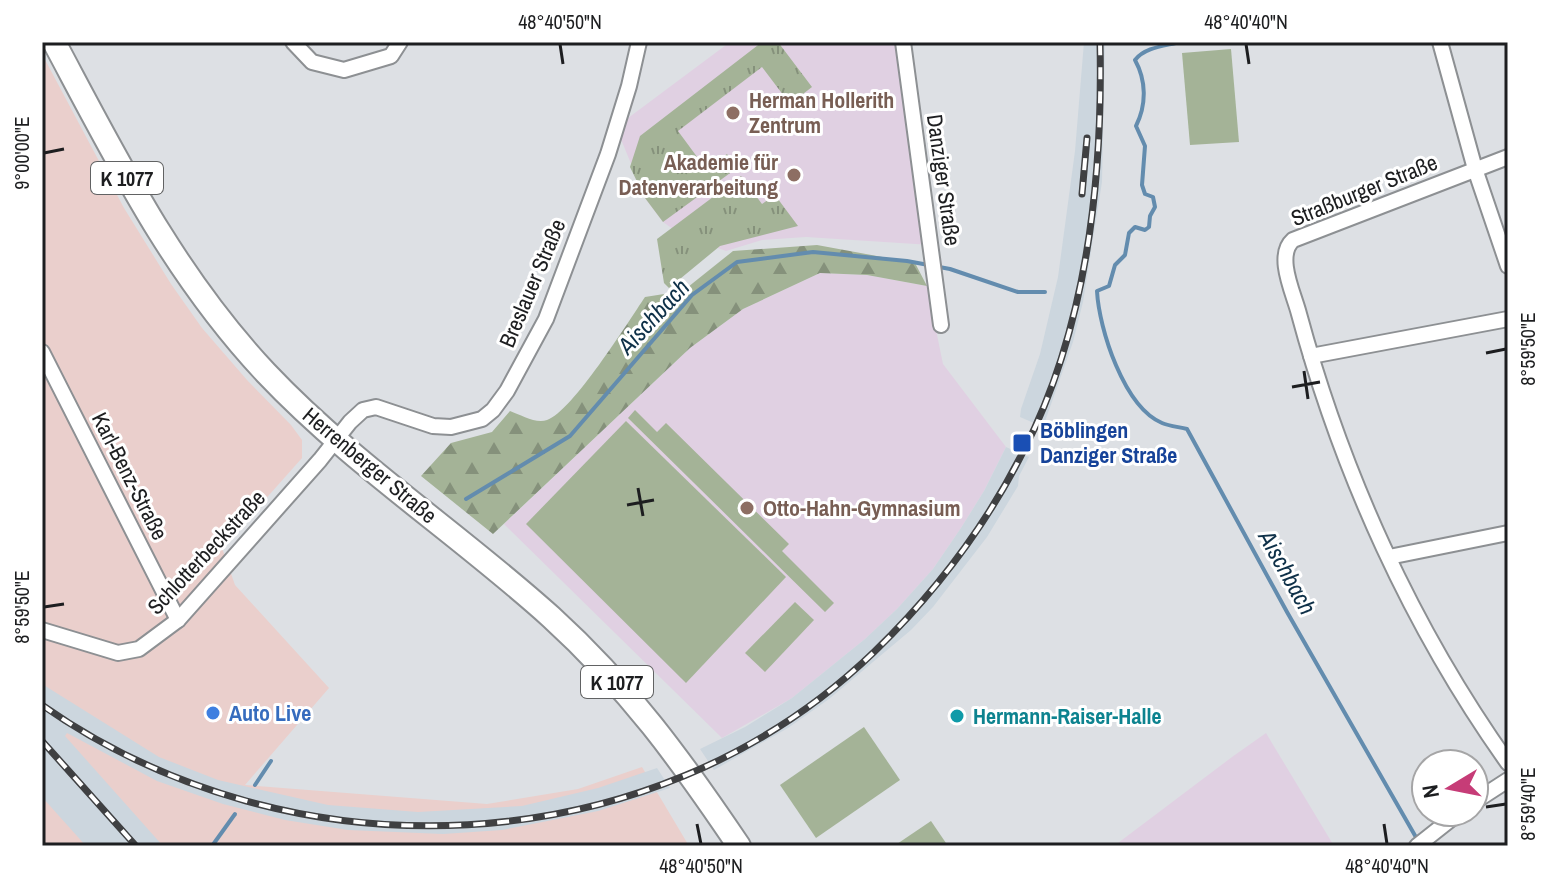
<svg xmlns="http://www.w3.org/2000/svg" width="1550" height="888" font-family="'Archivo Narrow',sans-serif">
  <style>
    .commercial { fill: #eacfcc }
    .education { fill: #e0d0e2 }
    .built { fill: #ccd6de }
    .grass { fill: url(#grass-tufts) }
    .forest { fill: url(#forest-firs) }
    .pitch { fill: #a4b397 }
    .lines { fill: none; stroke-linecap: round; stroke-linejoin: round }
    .stream { stroke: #638cae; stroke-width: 4 }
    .minor-casing { stroke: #8d9093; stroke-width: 18 }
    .primary-casing { stroke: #8d9093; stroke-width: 26 }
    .minor { stroke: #fff; stroke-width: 14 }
    .primary { stroke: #fff; stroke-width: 22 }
    .rail-casing { stroke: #3f4042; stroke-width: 7 }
    .rail { stroke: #fff; stroke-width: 4; stroke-dasharray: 12; stroke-linecap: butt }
    .ticks { fill: none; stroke: #1d1e20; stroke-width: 3 }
    .education-dot { fill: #8d6e63; stroke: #fff; stroke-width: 3 }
    .transit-dot { fill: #1a4fb4; stroke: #fff; stroke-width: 3 }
    .shop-dot { fill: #3f7fe0; stroke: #fff; stroke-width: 3 }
    .culture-dot { fill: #0f9aa8; stroke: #fff; stroke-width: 3 }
    .labels { text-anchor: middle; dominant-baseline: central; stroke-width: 6; stroke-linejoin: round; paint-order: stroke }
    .shield { fill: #fff; stroke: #616263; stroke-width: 2 }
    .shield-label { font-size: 20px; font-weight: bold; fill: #1d1e20 }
    .education-label { font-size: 22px; font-weight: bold; fill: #785e54; stroke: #fff; text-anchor: start }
    .street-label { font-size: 22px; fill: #1d1e20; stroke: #fff }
    .transit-label { font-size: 22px; font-weight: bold; fill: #164399; stroke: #fff; text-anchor: start }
    .shop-label { font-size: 22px; font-weight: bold; fill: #366cbe; stroke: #fff; text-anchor: start }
    .culture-label { font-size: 22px; font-weight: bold; fill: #0d838f; stroke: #fff; text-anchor: start }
    .water-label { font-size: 24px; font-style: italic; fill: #0e3048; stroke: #fff }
    .neatline { fill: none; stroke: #1d1e20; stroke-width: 3 }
    .ticks-label { font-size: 20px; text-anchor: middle; fill: #1d1e20 }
  </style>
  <defs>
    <pattern id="grass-tufts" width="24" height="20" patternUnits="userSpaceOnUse" patternTransform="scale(2)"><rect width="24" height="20" fill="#a4b397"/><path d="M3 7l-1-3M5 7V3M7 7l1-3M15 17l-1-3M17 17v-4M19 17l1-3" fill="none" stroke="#85917b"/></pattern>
    <pattern id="forest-firs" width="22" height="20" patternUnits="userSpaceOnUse" patternTransform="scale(2)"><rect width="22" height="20" fill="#a4b397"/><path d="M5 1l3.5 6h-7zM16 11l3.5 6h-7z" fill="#85917b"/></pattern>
  </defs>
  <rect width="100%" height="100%" fill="#dde0e4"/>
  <polygon class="commercial" points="42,54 124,208 171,284 202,328 247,380 291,425 302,440 302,458 222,548 235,585 329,688 245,785 487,804 578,789 642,767 689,846 42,846"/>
  <g class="education">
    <polygon points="730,42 902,42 931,245 806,237 762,240 726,251 680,234 663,222 645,198 616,127"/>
    <polygon points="820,273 867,275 927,286 943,364 1006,447 984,491 961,528 933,569 897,609 865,639 792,698 722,738 504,524 690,348 743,309"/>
    <polygon points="1266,733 1334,846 1114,846 1232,757"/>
  </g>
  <g class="built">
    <polygon points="1084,42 1105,42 1102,182 1083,302 1073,342 1043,427 1020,417 1021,409 1040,354 1058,277 1075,151"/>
    <polygon points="1006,447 1029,457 1019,476 1018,486 987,537 933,607 911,630 829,699 788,728 714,770 700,749 745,727 792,698 865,639 897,609 933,569 961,528 984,491"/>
    <polygon points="42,684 159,757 218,780 328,805 418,812 522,806 598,788 657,768 670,788 598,811 502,830 443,834 348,830 285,820 223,804 157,781 67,733 65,736 163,846 86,846 42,797"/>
  </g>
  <g class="grass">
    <polygon points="762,42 778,42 812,87 790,104 762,67 678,131 706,169 727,154 737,168 663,222 645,198 630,167 640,136"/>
    <polygon points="741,176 762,204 775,195 798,226 720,246 669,288 664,283 657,239"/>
  </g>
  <path class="forest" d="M817 245 915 263 927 286 867 275 820 273 743 309 690 348 493 534 421 476 451 443 492 432 510 411C521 415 536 424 547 420 572 412 628 322 645 297L683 291 733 251Z"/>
  <g class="pitch">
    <polygon points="1231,49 1239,142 1190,145 1182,53"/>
    <polygon points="635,410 657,432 666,423 789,544 782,551 834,603 825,612 628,418"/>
    <polygon points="626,421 786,577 686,683 526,524"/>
    <polygon points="795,602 814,620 765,672 745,653"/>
    <polygon points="864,727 900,780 816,838 780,785"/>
    <polygon points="931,821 948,846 894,846"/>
  </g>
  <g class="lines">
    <g class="stream">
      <path d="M1180 42C1165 46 1145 47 1135 60 1146 80 1147 104 1136 126L1145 146 1142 185 1145 194 1153 197 1155 207 1150 216 1149 227 1145 230 1135 227 1129 233 1125 255 1115 265 1109 286 1097 291C1099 329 1124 407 1162 423 1169 426 1179 427 1187 429L1287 612 1417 839"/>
      <polyline points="466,499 570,436 692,295 737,262 813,252 907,261 950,269 1018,292 1045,292"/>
      <polyline points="255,785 271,761"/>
      <polyline points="212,846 235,814"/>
    </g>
    <defs>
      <g id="minor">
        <polyline points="293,42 312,62 344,70 391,56 400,42"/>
        <polyline points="903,42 941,325"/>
        <polyline points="1440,42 1475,169 1508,266"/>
        <path d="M1508 157 1293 240C1275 256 1294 294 1299 314 1342 473 1412 628 1508 763"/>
        <polyline points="42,352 178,620"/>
        <polyline points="1311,356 1508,319"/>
        <polyline points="1389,557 1508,533"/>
        <polyline points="42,630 118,653 139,649 178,620 320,460 350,422 363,410 376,407 433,426 451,427 482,419 493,410 507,391 546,319 608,154 629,86 639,42"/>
        <polyline points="1474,802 1508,780"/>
        <polyline points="1417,846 1460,812"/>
      </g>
      <path id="primary" d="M54 42C117 160 173 274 266 373 352 464 458 533 551 617 628 687 681 760 739 846"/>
    </defs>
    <use href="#minor" class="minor-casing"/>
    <use href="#primary" class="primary-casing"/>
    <use href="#minor" class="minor"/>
    <use href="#primary" class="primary"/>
    <defs>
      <g id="rail">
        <polyline points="1082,194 1087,138"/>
        <path d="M42 705C291 880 651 867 874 652 935 593 986 526 1024 450 1087 327 1103 179 1100 42"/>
        <polyline points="42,741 136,846"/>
      </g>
    </defs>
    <use href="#rail" class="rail-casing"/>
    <use href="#rail" class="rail"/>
  </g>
  <path class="ticks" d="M560 44 563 64M1246 44 1249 64M44 153 64 149M1486 353 1506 349M1304 371 1308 399M1292 387 1320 382M638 488 643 516M627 505 654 500M44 607 64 604M1486 807 1506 804M697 824 701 844M1384 824 1387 844"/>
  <g class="education-dot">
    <circle cx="733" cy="113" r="8"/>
    <circle cx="794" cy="175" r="8"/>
    <circle cx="747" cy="508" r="8"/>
  </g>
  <rect class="transit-dot" x="1012" y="433" width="20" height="20" rx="4"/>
  <circle class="shop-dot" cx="213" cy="713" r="8"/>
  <circle class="culture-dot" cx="957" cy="716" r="8"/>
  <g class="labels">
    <g class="shield">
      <rect x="91" y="162" width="72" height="32" rx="6"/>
      <rect x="581" y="666" width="72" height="32" rx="6"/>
    </g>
    <g class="shield-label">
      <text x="127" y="178">K 1077</text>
      <text x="617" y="682">K 1077</text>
    </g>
    <g class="education-label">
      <text x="749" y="100">Herman Hollerith<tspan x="749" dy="25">Zentrum</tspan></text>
      <text x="778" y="162" text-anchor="end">Akademie für<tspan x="778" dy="25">Datenverarbeitung</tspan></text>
      <text x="763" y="508">Otto-Hahn-Gymnasium</text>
    </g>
    <g class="street-label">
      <text transform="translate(944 180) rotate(82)">Danziger Straße</text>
      <text transform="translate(1364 190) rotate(-22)">Straßburger Straße</text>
      <text transform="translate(532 283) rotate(-67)">Breslauer Straße</text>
      <text transform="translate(370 465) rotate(40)">Herrenberger Straße</text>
      <text transform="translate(130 476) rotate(63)">Karl-Benz-Straße</text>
      <text transform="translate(206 552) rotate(-47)">Schlotterbeckstraße</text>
    </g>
    <g class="transit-label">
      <text x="1040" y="430">Böblingen<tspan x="1040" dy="25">Danziger Straße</tspan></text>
    </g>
    <g class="shop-label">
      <text x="229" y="713">Auto Live</text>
    </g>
    <g class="culture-label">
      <text x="973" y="716">Hermann-Raiser-Halle</text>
    </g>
    <g class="water-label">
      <text transform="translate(653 316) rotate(-47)">Aischbach</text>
      <text transform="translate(1288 572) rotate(61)">Aischbach</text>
    </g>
  </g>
  <rect width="1550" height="888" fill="none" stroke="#ffffff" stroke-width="88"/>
  <g transform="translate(1450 788) rotate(260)"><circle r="38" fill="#ffffff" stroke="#a5a5a6" stroke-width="2"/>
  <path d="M0-6L14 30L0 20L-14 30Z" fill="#c63c77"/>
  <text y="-12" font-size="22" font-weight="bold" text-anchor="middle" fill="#1d1e20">N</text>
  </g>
  <rect x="44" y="44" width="1462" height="800" class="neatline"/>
  <g class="ticks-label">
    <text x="560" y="29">48°40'50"N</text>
    <text x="1246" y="29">48°40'40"N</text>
    <text transform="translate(22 153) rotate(-90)" y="7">9°00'00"E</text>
    <text transform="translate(1528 349) rotate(-90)" y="7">8°59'50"E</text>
    <text transform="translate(22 607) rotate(-90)" y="7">8°59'50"E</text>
    <text transform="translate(1528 804) rotate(-90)" y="7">8°59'40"E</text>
    <text x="701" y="873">48°40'50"N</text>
    <text x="1387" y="873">48°40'40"N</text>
  </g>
</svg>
